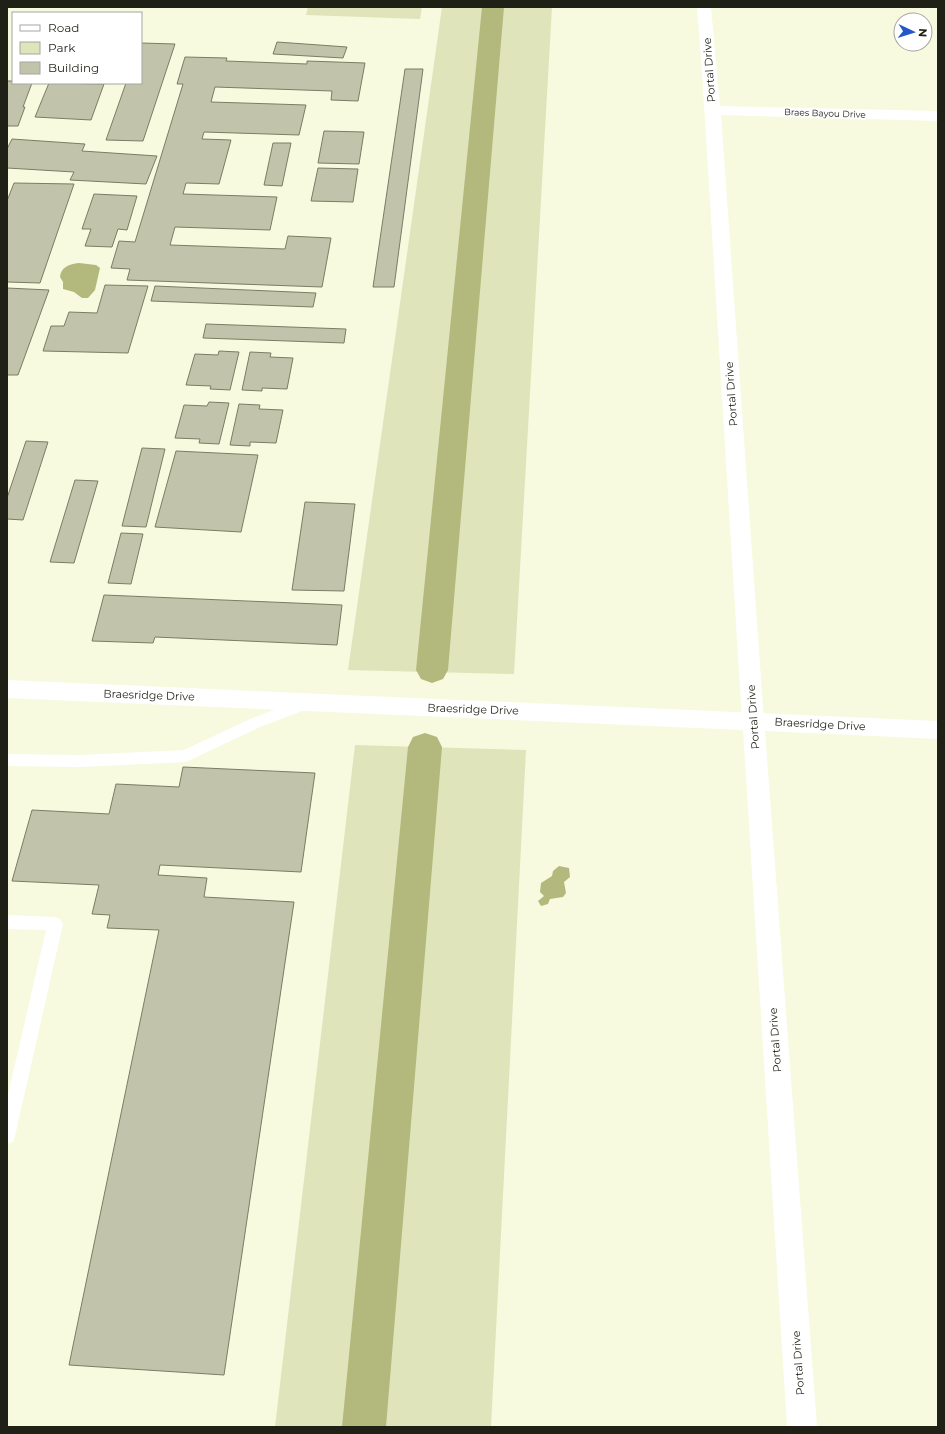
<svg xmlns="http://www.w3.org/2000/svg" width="945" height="1434" font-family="Montserrat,sans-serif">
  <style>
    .green { fill: #dfe4bb }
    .water { fill: #b3b97c }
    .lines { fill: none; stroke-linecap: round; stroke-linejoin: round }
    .canal { fill: #b3b97c; fill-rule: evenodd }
    .building { fill: #c1c4aa; stroke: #7a7d64 }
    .service { fill: #fff; fill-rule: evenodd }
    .minor { fill: #fff; fill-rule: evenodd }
    .tertiary { fill: #fff; fill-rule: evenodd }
    .labels { text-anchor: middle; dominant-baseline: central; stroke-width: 4; stroke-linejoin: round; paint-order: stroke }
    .far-street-label { font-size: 9px; fill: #1f2016; stroke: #fff }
    .street-label { font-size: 11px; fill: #1f2016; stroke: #fff }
  </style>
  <rect width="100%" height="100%" fill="#f7fadf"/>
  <g class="green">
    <polygon points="308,7 422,7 420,19 306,15"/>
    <polygon points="442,7 552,7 514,674 348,670"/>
    <polygon points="355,745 526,750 491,1427 275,1427"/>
  </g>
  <g class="water">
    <path d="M79 263 96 265 100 268 95 290 88 298H82L74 292 63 289V282L60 277C61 267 69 264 79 263Z"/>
    <polygon points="559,866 569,868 570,877 564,882 566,893 563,897 550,899 548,904 541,906 538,901 544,896 540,892 541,883 552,876 553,871"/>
  </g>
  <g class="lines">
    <g class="canal">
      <polygon points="482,7 504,7 448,670 443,679 432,683 421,679 416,670"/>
      <polygon points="425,733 437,737 442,747 386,1427 342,1427 408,747 413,737"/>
    </g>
  </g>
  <g class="building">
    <polygon points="277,42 347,47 343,58 273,54"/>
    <polygon points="141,43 175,44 143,141 106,140 126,83 141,83"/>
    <polygon points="185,57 227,58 226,61 307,64 307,61 365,63 358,101 331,100 332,91 215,87 211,102 306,105 299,135 204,132 202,139 231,140 219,184 186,183 183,194 277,197 270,230 175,227 170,245 285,249 288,236 331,238 322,287 127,280 130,269 111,268 119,241 135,242 183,84 177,84"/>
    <polygon points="405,69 423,69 394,287 373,287"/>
    <polygon points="7,81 13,81 13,83 32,83 23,107 25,107 18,126 7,126"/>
    <polygon points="49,83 104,84 91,120 35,117"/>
    <polygon points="324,131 364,132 359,164 318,163"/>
    <polygon points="12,139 85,144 82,151 157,156 146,184 70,180 74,172 7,168 7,149"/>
    <polygon points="273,143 291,143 282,186 264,185"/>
    <polygon points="318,168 358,169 353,202 311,201"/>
    <polygon points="14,183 74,184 40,283 7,282 7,201"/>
    <polygon points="94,194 137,196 127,230 118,229 112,247 85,246 91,229 82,229"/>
    <polygon points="105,285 148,286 128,353 43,351 51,326 64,326 69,312 97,313"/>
    <polygon points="155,286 316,293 313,307 151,301"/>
    <polygon points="7,288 49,290 18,375 7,375"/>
    <polygon points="206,324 346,329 344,343 203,338"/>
    <polygon points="219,351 239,352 230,390 210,389 211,386 186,385 195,354 218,355"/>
    <polygon points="250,352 271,353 270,357 293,358 287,389 262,388 262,391 242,390"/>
    <polygon points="209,402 229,403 219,444 199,443 200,439 175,438 184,405 207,406"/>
    <polygon points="239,404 260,405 259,409 283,410 276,443 250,442 250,446 230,445"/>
    <polygon points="26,441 48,442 23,520 7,519 7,498"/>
    <polygon points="142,448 165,449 146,527 122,526"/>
    <polygon points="176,451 258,455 241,532 155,527"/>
    <polygon points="75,480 98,481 74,563 50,562"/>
    <polygon points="305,502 355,504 344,591 292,590"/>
    <polygon points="121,533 143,534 131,584 108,583"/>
    <polygon points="104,595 342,605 337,645 155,637 153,643 92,641"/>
    <polygon points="183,767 315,773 301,872 160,865 158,875 207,878 204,897 294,902 224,1375 69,1365 159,930 107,928 110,915 92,914 99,885 12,881 32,810 109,814 116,784 179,787"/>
  </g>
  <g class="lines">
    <g class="service">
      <polygon points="305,698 310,700 312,704 310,708 260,727 186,762 80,767 7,766 7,754 80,755 184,750 250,719"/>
      <polygon points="7,915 55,917 60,919 63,924 15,1136 13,1142 7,1144 7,1099 46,930 7,929"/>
    </g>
    <polygon class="minor" points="697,7 711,7 720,106 938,111 938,121 721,115 764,721 761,727 753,730 745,727 742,721 702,72"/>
    <polygon class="tertiary" points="7,680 938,721 938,739 765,731 817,1427 787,1427 743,730 7,698"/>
  </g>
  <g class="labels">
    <g class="far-street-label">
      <text transform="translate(825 113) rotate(2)">Braes Bayou Drive</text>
    </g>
    <g class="street-label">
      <text transform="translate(709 70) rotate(-94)">Portal Drive</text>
      <text transform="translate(731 394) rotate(-94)">Portal Drive</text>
      <text transform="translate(149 695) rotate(2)">Braesridge Drive</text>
      <text transform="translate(473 709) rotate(2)">Braesridge Drive</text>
      <text transform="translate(753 717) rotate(-94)">Portal Drive</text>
      <text transform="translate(820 724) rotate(3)">Braesridge Drive</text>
      <text transform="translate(775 1040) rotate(-94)">Portal Drive</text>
      <text transform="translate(798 1363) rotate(-94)">Portal Drive</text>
    </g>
  </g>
  <rect width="945" height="1434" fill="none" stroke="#1f2016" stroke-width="16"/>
  <rect x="12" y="12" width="130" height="72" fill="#ffffff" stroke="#a5a6a2"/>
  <rect x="20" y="25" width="20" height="6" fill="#ffffff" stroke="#a5a6a2"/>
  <text x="48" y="32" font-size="12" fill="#1f2016">Road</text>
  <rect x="20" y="42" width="20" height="12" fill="#dfe4bb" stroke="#a5a6a2"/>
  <text x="48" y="52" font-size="12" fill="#1f2016">Park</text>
  <rect x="20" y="62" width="20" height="12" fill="#c1c4aa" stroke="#a5a6a2"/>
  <text x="48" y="72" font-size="12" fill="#1f2016">Building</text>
  <g transform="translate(913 32) rotate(94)"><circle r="19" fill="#ffffff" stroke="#a5a6a2"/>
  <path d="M0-3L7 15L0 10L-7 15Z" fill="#2458c6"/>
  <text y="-6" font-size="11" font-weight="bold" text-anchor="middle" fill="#1f2016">N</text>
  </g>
</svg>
